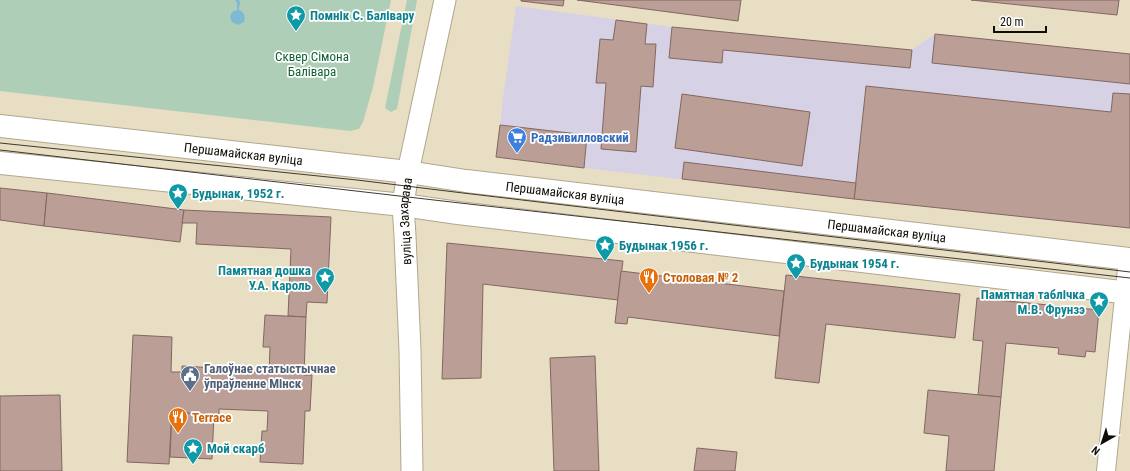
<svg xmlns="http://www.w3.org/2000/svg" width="1130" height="471" font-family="'Roboto Condensed',sans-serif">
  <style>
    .industrial { fill: #d7d1e6 }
    .green { fill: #afceb8 }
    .water { fill: #7fbad3 }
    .building { fill: #bb9e96; stroke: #826760 }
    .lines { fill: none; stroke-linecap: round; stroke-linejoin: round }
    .tertiary-casing { stroke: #b0a78e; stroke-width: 20 }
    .secondary-casing { stroke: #b0a78e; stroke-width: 23 }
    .primary-casing { stroke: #b0a78e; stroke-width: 24 }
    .tertiary { stroke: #fff; stroke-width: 18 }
    .secondary { stroke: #fff; stroke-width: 21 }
    .primary { stroke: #fff; stroke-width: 22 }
    .tram { stroke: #3e392e; stroke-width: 1 }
    .labels { text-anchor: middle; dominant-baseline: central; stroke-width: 3.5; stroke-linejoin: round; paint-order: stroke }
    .culture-label { font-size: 13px; font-weight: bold; fill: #0d838f; stroke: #fff; text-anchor: start }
    .park-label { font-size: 13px; fill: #106137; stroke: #fff }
    .shop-label { font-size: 13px; font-weight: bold; fill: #366cbe; stroke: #fff; text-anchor: start }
    .street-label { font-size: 13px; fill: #100d05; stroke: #fff }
    .food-label { font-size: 13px; font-weight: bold; fill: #c56008; stroke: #fff; text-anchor: start }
    .service-label { font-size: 13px; font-weight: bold; fill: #4e5e75; stroke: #fff; text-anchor: start }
  </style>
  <rect width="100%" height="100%" fill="#e7dec4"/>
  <polygon class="industrial" points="516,6 672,27 912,50 935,34 1130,54 1130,228 854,199 584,168 587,135 500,125 503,98"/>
  <g class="green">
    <polygon points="0,0 391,0 373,87 363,122 359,129 350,131 0,91"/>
    <polygon points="407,0 417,0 397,109 391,112 385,108"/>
  </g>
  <path class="water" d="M235 0H239L240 2 239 10C244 12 246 16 244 22L238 25 232 22 230 17 232 12 237 10V3Z"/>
  <g class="building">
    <polygon points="521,0 564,0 563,6 521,1"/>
    <polygon points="577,0 741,0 738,21"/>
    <polygon points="971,0 1119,0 1117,15"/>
    <polygon points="616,20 647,24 645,44 656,44 653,87 641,86 636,152 601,149 606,83 596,83 600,39 613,40"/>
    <polygon points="672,27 912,50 910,68 723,50 722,63 669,58"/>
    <polygon points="935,34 1130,54 1130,84 932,63"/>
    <polygon points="866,86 1111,112 1113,93 1130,94 1130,228 854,199"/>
    <polygon points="682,94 810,112 802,166 675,148"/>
    <polygon points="500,125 587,135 584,168 496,157"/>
    <polygon points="684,162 856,183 854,199 682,179"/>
    <polygon points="0,188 47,193 44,226 0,220"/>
    <polygon points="47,193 184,210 180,242 44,226"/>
    <polygon points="184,210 331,217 327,303 307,302 306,317 288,316 291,249 196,244 197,223 182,223"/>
    <polygon points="447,243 623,261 618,300 483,284 481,378 442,379"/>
    <polygon points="621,271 784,291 779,336 628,317 627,324 615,323"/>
    <polygon points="786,275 960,294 955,338 826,324 819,383 775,378"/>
    <polygon points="977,298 1099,310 1095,352 1086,351 1085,357 1058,354 1059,348 1006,343 1001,397 978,395 983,341 973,340"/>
    <polygon points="265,315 306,317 304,375 312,375 310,411 305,411 303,464 260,462 262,431 267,431 268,411 219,409 219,415 183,413 183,410 172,410 169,464 127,462 133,335 172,337 171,372 182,372 182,366 215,368 215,371 269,373 270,347 263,347"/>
    <polygon points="595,356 599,471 554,471 550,358"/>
    <polygon points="928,390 1001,397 994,471 946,471 949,436 924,433"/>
    <polygon points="60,395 62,471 0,471 0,396"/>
    <polygon points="172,410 183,410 183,413 214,414 212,459 170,457"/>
    <polygon points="697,448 737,452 735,471 694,471"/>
  </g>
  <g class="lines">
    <defs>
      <polyline id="tertiary" points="1106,471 1128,259"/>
      <g id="secondary">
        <path id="s1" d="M412 471 410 350 405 236 403 205 408 172 445 0"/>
      </g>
      <g id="primary">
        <path id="s2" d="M0 126 408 172 466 181 1130 259"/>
        <polyline points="0,163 403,205 458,213 1130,293"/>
      </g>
    </defs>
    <use href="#tertiary" class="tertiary-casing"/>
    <use href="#secondary" class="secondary-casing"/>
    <use href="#primary" class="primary-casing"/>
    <use href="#tertiary" class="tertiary"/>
    <use href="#secondary" class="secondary"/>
    <use href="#primary" class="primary"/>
    <g class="tram">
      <polyline points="0,143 357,180 463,193 1130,272"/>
      <polyline points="0,150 460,203 1130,278"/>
    </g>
  </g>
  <defs>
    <symbol id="sight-pin" viewBox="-11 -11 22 30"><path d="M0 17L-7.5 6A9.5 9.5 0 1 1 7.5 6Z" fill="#0f9aa8" stroke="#fff"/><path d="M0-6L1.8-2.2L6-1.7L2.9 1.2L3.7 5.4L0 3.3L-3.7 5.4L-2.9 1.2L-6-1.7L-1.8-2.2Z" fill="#fff"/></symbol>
    <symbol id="supermarket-pin" viewBox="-11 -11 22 30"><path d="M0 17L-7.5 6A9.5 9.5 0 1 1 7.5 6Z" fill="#3f7fe0" stroke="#fff"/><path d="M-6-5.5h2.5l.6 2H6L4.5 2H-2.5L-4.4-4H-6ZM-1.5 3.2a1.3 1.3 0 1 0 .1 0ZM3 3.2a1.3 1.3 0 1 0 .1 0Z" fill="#fff"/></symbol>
    <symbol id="restaurant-pin" viewBox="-11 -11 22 30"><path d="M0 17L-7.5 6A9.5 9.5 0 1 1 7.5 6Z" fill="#e8710a" stroke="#fff"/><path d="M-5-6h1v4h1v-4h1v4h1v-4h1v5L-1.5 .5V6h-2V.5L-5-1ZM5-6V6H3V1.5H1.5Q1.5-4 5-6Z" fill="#fff"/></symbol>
    <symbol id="civic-pin" viewBox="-11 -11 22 30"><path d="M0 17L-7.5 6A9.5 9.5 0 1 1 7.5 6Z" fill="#5c6f8a" stroke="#fff"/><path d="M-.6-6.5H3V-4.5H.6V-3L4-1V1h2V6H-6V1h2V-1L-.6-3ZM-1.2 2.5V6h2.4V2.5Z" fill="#fff"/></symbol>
  </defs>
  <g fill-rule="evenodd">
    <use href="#sight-pin" x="285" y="4" width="22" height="30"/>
    <use href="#supermarket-pin" x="506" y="126" width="22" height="30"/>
    <use href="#sight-pin" x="167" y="182" width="22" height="30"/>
    <use href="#sight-pin" x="594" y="234" width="22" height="30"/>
    <use href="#sight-pin" x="785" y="252" width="22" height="30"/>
    <use href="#sight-pin" x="314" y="266" width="22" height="30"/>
    <use href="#restaurant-pin" x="638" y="266" width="22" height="30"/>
    <use href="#sight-pin" x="1088" y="290" width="22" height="30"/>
    <use href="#civic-pin" x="179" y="364" width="22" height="30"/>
    <use href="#restaurant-pin" x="167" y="406" width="22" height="30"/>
    <use href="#sight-pin" x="182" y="437" width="22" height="30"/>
  </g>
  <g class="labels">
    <g class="culture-label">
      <text x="310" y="15">Помнік С. Балівару</text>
      <text x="192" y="193">Будынак, 1952 г.</text>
      <text x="619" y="245">Будынак 1956 г.</text>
      <text x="810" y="263">Будынак 1954 г.</text>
      <text x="311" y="270" text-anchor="end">Памятная дошка<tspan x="311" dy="15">У.А. Кароль</tspan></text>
      <text x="1085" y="294" text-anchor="end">Памятная таблічка<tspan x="1085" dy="15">М.В. Фрунзэ</tspan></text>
      <text x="207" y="448">Мой скарб</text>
    </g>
    <g class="park-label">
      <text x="312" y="56">Сквер Сімона<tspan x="312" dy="15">Балівара</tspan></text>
    </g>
    <g class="shop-label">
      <text x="531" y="137">Радзивилловский</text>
    </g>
    <g class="street-label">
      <text stroke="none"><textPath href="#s2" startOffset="245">Першамайская вуліца</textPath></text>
      <text stroke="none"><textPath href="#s2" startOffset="569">Першамайская вуліца</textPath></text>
      <text stroke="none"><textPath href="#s1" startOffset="250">вуліца Захарава</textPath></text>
      <text stroke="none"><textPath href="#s2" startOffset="893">Першамайская вуліца</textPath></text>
    </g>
    <g class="food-label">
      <text x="663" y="277">Столовая № 2</text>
      <text x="192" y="417">Terrace</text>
    </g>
    <g class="service-label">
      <text x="204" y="368">Галоўнае статыстычнае<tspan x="204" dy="15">ўпраўленне Мінск</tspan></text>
    </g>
  </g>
  <g transform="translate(1102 443) rotate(219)" stroke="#ffffff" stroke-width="3" paint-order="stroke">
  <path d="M0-3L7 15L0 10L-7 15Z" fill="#100d05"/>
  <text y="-6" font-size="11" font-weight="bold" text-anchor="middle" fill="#100d05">N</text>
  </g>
  <path d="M994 26v6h52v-6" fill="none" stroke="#100d05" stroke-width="2"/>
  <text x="1000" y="26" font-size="12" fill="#100d05" stroke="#ffffff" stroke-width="3" paint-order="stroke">20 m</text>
</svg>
